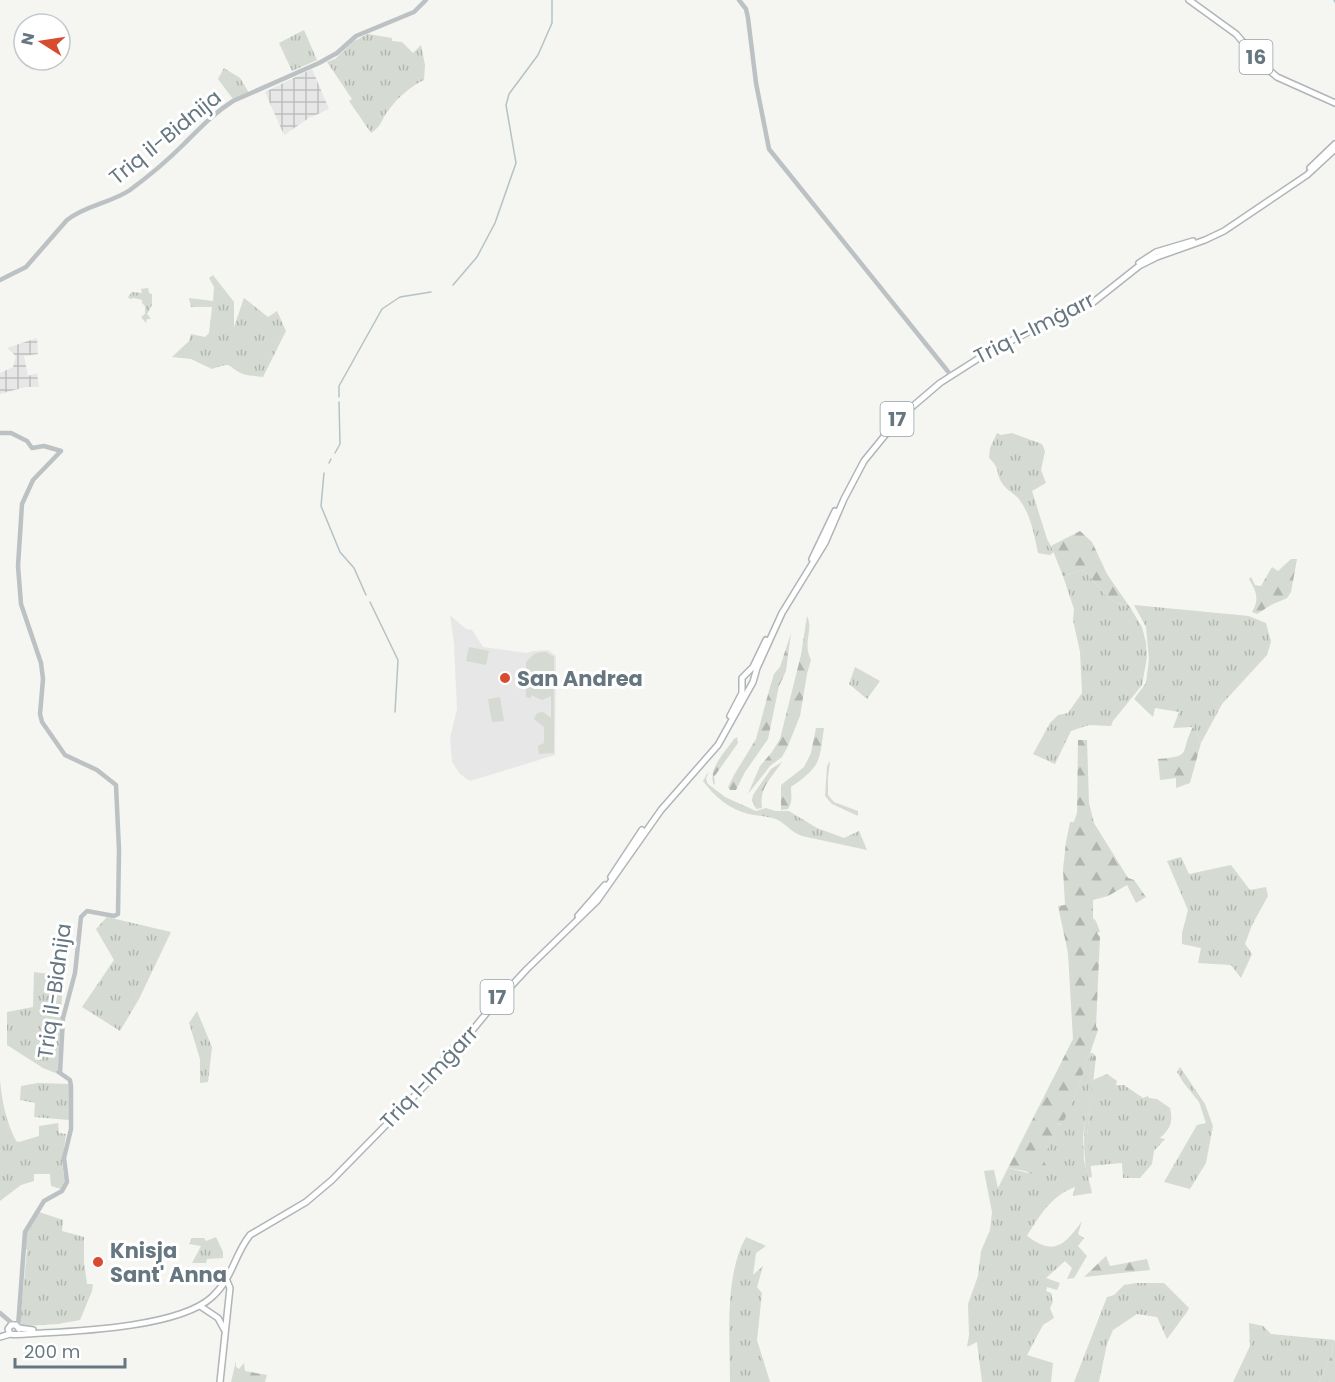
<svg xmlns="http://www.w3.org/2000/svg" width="1335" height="1382" font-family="Poppins,sans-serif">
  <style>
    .built { fill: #e6e7e6 }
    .industrial { fill: url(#industrial-grid) }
    .grass { fill: url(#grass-tufts) }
    .forest { fill: url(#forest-firs) }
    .garden { fill: #d5dad2 }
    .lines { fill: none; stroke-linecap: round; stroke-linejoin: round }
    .stream { stroke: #b6c2c6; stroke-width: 1.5 }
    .major-casing { stroke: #b0b5b8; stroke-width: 8 }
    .minor { stroke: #bcc1c4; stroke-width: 4.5 }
    .major { stroke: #fff; stroke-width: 5 }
    .poi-dot { fill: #d94b2f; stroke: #fff; stroke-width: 2 }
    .labels { text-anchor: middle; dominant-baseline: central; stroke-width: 6; stroke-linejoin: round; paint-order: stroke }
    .shield { fill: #fff; stroke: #94a0a7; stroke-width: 1.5 }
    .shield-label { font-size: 20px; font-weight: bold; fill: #667781 }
    .street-label { font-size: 21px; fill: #667781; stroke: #fff }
    .poi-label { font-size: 21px; font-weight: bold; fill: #667781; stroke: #fff; text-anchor: start }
  </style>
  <defs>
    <pattern id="industrial-grid" width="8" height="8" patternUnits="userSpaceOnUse" patternTransform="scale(1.5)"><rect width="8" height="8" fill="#e6e7e6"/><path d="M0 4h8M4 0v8" fill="none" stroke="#bec0c0"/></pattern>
    <pattern id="grass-tufts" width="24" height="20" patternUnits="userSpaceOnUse" patternTransform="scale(1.5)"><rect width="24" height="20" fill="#d5dad2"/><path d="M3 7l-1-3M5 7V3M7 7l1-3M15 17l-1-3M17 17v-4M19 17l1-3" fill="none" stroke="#b1b6b0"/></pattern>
    <pattern id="forest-firs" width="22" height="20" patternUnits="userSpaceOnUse" patternTransform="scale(1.5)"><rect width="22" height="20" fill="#d5dad2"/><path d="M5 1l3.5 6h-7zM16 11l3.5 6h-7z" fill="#b1b6b0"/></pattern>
  </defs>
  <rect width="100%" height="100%" fill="#f5f5f2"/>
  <polygon class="built" points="450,615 466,629 472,630 483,647 527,653 532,651 548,650 556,656 555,755 470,781 460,774 452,762 450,738 457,709 454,644"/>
  <g class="industrial">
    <polygon points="312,69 329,109 309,118 284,135 265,92"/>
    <polygon points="37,338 38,354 24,356 28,376 37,373 39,387 25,387 0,394 0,373 13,367 16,356 7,348"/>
  </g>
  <g class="grass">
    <polygon points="304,30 317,60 292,71 279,43"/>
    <path d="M368 34 392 38V41L402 42 413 53 421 45 425 65 424 80C411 86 397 98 388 111 380 121 383 125 371 133L349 101 352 99 327 62 335 59 354 41Z"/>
    <polygon points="224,68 240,78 249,93 233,99 218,79"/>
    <path d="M213 275 234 302V327L244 298 268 317 277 311 286 331 263 377C257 376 249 376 243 374 225 366 235 361 212 369L191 359 172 357 189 341 191 334 205 337 209 333 212 307H191L189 298 213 301 214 287 209 278Z"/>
    <polygon points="148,288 149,293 152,294 152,305 147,314 151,319 147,319 146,323 141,317 145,314 145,306 142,303 142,300 134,298 130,299 128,297 132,292 142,293 141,289"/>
    <path d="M997 433 1001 435 1012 433 1042 444 1045 451 1041 470 1046 483 1032 491 1047 539 1054 552 1050 555 1038 553C1034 534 1031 515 1019 499 1014 493 1006 490 1002 483 995 472 1001 469 989 458L990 448Z"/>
    <polygon points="1084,570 1109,599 1131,609 1142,627 1146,643 1147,657 1142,685 1113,721 1111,726 1089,725 1071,731 1055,764 1033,754 1050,723 1058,715 1068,713 1082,693 1080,652 1073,620 1074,609 1063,576"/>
    <polygon points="1134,605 1249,616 1266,623 1271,642 1267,655 1222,704 1201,743 1193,727 1173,728 1179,712 1155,708 1153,717 1134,699 1146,683 1149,659 1146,627"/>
    <polygon points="855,667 880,681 867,699 849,684"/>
    <path d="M709 771 706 779 708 784 725 797 756 811 766 808 775 811H789L817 828 844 838 859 831 867 850 802 836C791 832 786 824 778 820 769 816 758 816 749 814 730 810 714 796 703 781Z"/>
    <polygon points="1181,857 1189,874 1231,865 1250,890 1266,887 1268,896 1252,925 1245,944 1252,954 1241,978 1231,965 1198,963 1201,948 1182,944 1182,933 1188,910 1167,861"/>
    <polygon points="107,917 171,932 139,999 120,1031 82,1007 114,960 96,929"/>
    <polygon points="34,972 63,976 58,1074 43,1068 7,1045 7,1012 33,1007"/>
    <polygon points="197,1011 212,1047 208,1082 200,1083 200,1059 189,1023"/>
    <path d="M1090 1053H1093L1083 1137 1084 1160 1092 1193 1073 1196 1075 1187C1051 1196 1040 1215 1027 1236 1054 1256 1064 1246 1082 1221L1078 1234 1084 1238 1078 1246 1087 1256 1074 1278 1067 1279 1072 1268 1065 1261 1046 1278 1060 1283 1057 1290 1047 1287 1046 1291 1051 1293 1053 1302 1050 1308 1054 1318 1043 1325 1027 1355 1053 1363 1051 1382H982L977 1342 967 1347 969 1335 968 1304 978 1276 981 1251 990 1230 992 1212 984 1171 994 1170 998 1188 1008 1168 1036 1175 1058 1123 1061 1125 1076 1094Z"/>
    <polygon points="1180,1067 1205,1104 1213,1126 1206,1163 1190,1189 1164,1182 1197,1125 1206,1123 1199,1102 1183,1082 1177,1072"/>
    <path d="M1107 1074 1117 1081 1116 1085H1124L1143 1098 1148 1096 1149 1098 1157 1099 1170 1108C1173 1122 1171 1128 1160 1138L1165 1139 1154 1151 1152 1164 1140 1178H1123L1122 1163 1089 1166 1087 1136 1093 1080Z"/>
    <path d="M0 1080C2 1102 6 1121 16 1141L19 1142 39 1136V1126L58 1123 59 1133 66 1134 62 1163 65 1183 61 1189 51 1186 50 1174H34V1181L21 1185 0 1201Z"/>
    <polygon points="38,1083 69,1084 69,1120 34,1117 35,1103 20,1100 21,1086"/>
    <polygon points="39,1212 63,1220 62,1231 84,1237 84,1262 87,1284 93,1284 92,1291 80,1320 58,1324 25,1326 20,1323 27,1250 25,1248 27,1230"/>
    <polygon points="216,1237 223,1252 223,1258 207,1259 206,1263 192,1263 201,1246 189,1244 192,1238 204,1238 206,1241"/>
    <path d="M746 1237 766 1246 756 1253 753 1275 763 1266 757 1287 762 1293 757 1340 770 1382H730C730 1338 724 1276 746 1237Z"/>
    <polygon points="1136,1283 1164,1283 1189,1308 1187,1312 1167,1339 1157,1317 1137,1314 1113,1330 1107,1344 1099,1382 1074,1382 1107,1297 1114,1295 1124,1285"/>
    <polygon points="1249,1323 1263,1326 1271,1334 1335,1340 1333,1342 1332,1354 1319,1382 1233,1382 1250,1346"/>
  </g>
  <g class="forest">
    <polygon points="1080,531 1092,542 1107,574 1131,609 1109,599 1084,570 1063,576 1051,546"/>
    <path d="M1291 559H1297L1291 592 1287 598 1271 605 1257 614 1252 612C1260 599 1256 591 1249 579L1251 577 1255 585 1261 586 1272 567 1278 571Z"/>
    <path d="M807 616C814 631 802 641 811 660L807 674 800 716 787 748 782 757 770 766 748 794 760 766 772 752 780 739 801 655Z"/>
    <polygon points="791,633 786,671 779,686 768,739 745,772 736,790 730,790 728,787 734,775 756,739 770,687 774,674 780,667"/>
    <path d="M1193 727 1201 743 1190 783 1176 788V778L1160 780 1158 759C1194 756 1179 753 1193 727Z"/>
    <path d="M816 728H824C819 763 821 766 791 787 791 796 793 801 788 809L781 810V785L804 767 811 753Z"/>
    <path d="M737 737 738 743 714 777 715 783 714 785C707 769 726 751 734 739Z"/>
    <polygon points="1078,740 1087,740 1089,803 1094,823 1128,878 1134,880 1146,897 1136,903 1127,885 1108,896 1093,900 1093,918 1096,921 1100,932 1097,933 1100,937 1096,1026 1098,1030 1076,1094 1062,1125 1058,1123 1043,1160 1046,1165 1041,1166 1036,1176 1025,1171 1008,1168 1073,1039 1068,953 1058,906 1065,905 1063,869 1066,842 1070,822 1074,822 1077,813"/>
    <polygon points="830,761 828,778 828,795 834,802 858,811 858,816 832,804 825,796 827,766"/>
    <path d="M782 762C771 779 759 787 762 808L756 809 752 800 753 795 771 769Z"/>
    <path d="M1093 1053 1096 1057 1087 1136 1092 1177 1088 1178C1079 1137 1088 1095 1093 1053Z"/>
    <polygon points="1106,1256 1110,1266 1147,1259 1150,1270 1084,1277"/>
    <polygon points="1335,1341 1335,1382 1319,1382 1332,1354 1333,1342"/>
    <polygon points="236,1361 236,1367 239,1369 244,1363 245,1371 267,1375 265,1382 231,1382"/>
  </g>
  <g class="garden">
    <polygon points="469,647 489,651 486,665 466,661"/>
    <polygon points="541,652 546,652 554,657 554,753 539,754 538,746 544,743 544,727 534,719 537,713 543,712 551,718 551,696 542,700 531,695 531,698 526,697 526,662 534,654"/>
    <polygon points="500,697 504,721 492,722 488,699"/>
  </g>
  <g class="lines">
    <g class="stream">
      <polyline points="1334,0 1335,2"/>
      <polyline points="453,285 477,257 495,223 516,163 506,105 509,94 538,55 552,23 552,0"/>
      <polyline points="339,397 339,386 382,309 400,297 431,292"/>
      <polyline points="335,453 340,444 339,402"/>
      <polyline points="329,463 331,459"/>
      <polyline points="324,473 321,506 340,552 354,568 366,595"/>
      <polyline points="370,602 398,660 395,712"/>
    </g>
    <defs>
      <g id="major">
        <polyline points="1189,0 1236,34 1262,64 1277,77 1335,103"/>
        <polyline points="1310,168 1335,144"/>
        <polyline points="1139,263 1156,252 1193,241"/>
        <polyline points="812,559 835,511"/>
        <polyline points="730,716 742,693 742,678 753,667 766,640"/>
        <polyline points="611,877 642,830"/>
        <polyline points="578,916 605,885"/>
        <polyline points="431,1074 466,1033"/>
        <polyline points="200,1306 218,1318 224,1329"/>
        <polyline points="19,1328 33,1330"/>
        <polyline points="10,1334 8,1329 11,1325 16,1325 19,1329"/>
        <path d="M0 1337 10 1334C19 1336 32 1333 42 1333 84 1331 181 1326 212 1297 233 1278 234 1255 250 1235L306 1202 332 1180 438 1072 489 1010 527 969 597 901 661 810 718 745 753 682 757 668 782 613 825 543 844 499 864 461 899 418 940 383 987 353 1034 329 1091 304 1139 266 1157 257 1205 240 1224 231 1307 175 1335 149"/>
        <polyline points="220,1382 229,1297 230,1288 227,1281"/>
      </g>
    </defs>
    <use href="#major" class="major-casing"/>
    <g class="minor">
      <polyline points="739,0 746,9 748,18 756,83 769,149 950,374"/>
      <path d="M0 280 26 267 67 220C86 205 111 203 130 190 149 176 168 160 184 144 200 128 214 113 233 101L319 63 337 53 356 36 414 12 426 0"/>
      <polyline points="0,433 11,433 27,441 32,448 44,446 61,451 33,480 22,504 18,566 21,604 41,663 43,679 40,714 42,722 65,755 97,770 116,785 119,850 118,914 114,916 87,911 81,917 75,973 63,1018 60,1073 70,1080 71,1086 71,1129 64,1158 67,1182 62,1191 44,1201 25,1232 18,1327"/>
      <polyline points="0,1313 13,1324"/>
    </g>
    <use href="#major" class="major"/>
  </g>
  <g class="poi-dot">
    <circle cx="505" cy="678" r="6"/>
    <circle cx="98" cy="1262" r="6"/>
  </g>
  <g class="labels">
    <g class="shield">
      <rect x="1239.5" y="40" width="33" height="34" rx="4.5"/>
      <rect x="880.5" y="402" width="33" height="34" rx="4.5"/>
      <rect x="480.5" y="980" width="33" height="34" rx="4.5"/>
    </g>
    <g class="shield-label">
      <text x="1256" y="57">16</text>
      <text x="897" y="419">17</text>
      <text x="497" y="997">17</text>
    </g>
    <g class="street-label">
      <text transform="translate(165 137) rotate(-39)">Triq il-Bidnija</text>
      <text transform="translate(1034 328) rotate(-27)">Triq l-Imġarr</text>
      <text transform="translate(54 991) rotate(-82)">Triq il-Bidnija</text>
      <text transform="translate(429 1077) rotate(-47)">Triq l-Imġarr</text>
    </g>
    <g class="poi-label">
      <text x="517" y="678">San Andrea</text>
      <text x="110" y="1250">Knisja<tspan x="110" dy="24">Sant' Anna</tspan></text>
    </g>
  </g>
  <g transform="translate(42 42) rotate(282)"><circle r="28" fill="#ffffff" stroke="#c2c9cd" stroke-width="1.5"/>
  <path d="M0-4.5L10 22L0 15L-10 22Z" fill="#d94b2f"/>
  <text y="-9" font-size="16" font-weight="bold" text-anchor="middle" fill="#667781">N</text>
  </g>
  <path d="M15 1358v9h110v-9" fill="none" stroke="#667781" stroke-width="3"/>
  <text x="24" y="1358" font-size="18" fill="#667781" stroke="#ffffff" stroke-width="4.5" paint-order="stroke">200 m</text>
</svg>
